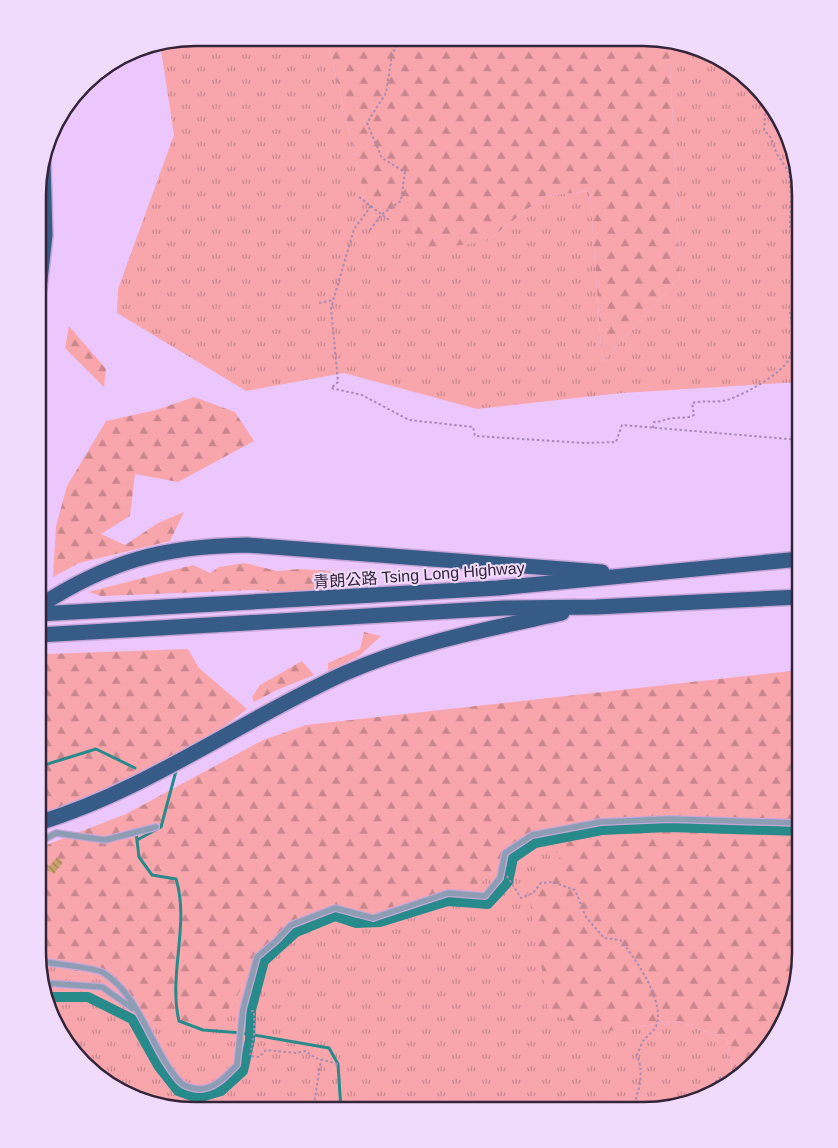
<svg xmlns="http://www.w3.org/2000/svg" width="838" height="1148" font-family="Helvetica,'Noto Sans TC',sans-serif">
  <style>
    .grass { fill: url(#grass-tufts) }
    .forest { fill: url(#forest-firs) }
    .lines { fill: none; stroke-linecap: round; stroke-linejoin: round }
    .stream { stroke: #288b8b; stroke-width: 3 }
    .canal { stroke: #288b8b; stroke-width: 10 }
    .building { fill: url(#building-back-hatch) }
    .lane-casing { stroke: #c7a6d7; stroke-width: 8 }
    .highway-casing { stroke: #c7a6d7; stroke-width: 18 }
    .path { stroke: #a78ab4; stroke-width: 2; stroke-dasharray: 2.5 2.5; stroke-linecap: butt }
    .lane { stroke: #8d9eb4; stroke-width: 5.5 }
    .highway { stroke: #375b87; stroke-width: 15 }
    .labels { text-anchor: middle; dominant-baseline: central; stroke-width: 4; stroke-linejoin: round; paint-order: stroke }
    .street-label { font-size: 16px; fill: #332439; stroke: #f1dbfc }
    .rim { fill: none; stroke: #332439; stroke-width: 2.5 }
  </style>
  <defs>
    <pattern id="grass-tufts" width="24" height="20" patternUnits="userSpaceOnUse" patternTransform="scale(1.25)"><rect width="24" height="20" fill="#f8a6ac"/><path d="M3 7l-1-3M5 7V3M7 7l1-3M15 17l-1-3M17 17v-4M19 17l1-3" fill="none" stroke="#c9878d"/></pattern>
    <pattern id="forest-firs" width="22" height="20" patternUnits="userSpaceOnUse" patternTransform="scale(1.25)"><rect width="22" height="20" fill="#f8a6ac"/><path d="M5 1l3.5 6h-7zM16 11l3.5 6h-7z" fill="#c9878d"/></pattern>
    <pattern id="building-back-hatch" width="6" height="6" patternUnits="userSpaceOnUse" patternTransform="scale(1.25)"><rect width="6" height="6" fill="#c9a26d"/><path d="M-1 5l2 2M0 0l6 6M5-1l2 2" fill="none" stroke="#a4845b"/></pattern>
  </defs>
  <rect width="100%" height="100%" fill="#ecc7fe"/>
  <g class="grass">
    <polygon points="195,38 327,38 365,199 486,242 544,196 590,191 602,362 680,277 669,41 739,70 784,126 800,195 800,382 622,393 477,409 344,373 246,391 117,313 118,289 174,135 160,43"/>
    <path d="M533 842 563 855 609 1031 678 1021 727 1040 733 1076C706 1100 677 1102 643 1110L175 1109 99 1078 54 1022 40 964 98 975 155 1026 228 1010 269 945 322 909 355 915 470 890Z"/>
  </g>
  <g class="forest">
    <polygon points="327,38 664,39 669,41 680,277 602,362 590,191 544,196 486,242 428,249 365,199"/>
    <polygon points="69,326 106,369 104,387 65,348"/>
    <polygon points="194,397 235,412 254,441 178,482 135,474 130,516 101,534 125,545 158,523 184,512 170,541 79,563 53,577 56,526 67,486 106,421 156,410"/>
    <polygon points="245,563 277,571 299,569 329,571 380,583 285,593 255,590 101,596 88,592 193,565 210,573 219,567"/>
    <polygon points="364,632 381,636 358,657 328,671 328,663 360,649"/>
    <polygon points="188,649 199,668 247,709 217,732 75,806 38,821 38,678 46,654"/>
    <polygon points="302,661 314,675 277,690 254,702 252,697 260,685"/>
    <polygon points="800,670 800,963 774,1041 733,1076 727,1040 678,1021 609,1031 550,1015 528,891 562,855 533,842 470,890 355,915 322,909 269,945 228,1010 208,1027 155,1026 98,975 40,964 38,953 38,848 126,814 263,740 306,725"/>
  </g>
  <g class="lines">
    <g class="stream">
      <polyline points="38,767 96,749 135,768"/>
      <path d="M136 832 139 857 152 875 176 879C190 924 168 974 179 1021L203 1030 242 1033 329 1048 338 1064 341 1110"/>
      <polyline points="137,840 161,827 176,771"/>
    </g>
    <polyline class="canal" points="48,997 88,997 132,1019 159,1067 178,1091 198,1098 221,1091 243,1071 250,1040 251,1010 264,961 296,932 335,916 356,923 380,922 448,901 488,904 508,882 513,858 535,843 602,830 669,827 800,831"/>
  </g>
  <polygon class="building" points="57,857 63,862 54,874 47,869"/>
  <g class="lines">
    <defs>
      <g id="lane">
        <polyline points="38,843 56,833 105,840 156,827"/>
        <path d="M39 961C53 964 94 967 104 973 142 998 151 1051 181 1083 184 1086 194 1089 199 1089 215 1089 226 1076 237 1065L243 1009 257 957 276 941 291 925 335 908 373 918 448 893 485 896 500 878 505 853 532 835 601 822 669 819 800 823"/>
        <polyline points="45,983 102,987 132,1008"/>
      </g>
      <g id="highway">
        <polyline points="39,289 45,235 43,162"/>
        <path d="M38 607C108 561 164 546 247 545L602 572"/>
        <polyline points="38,614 498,588 800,559"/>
        <polyline points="38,635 504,608 596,607 800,597"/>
        <path d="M38 823C147 790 240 721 343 674 412 643 489 629 562 613"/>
      </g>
    </defs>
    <use href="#lane" class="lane-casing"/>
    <use href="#highway" class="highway-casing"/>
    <g class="path">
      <polyline points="766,103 764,130 771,138 777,154 789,172 791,201 790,227 800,244"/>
      <polyline points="359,197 389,220"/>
      <polyline points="371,206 354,229 331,308 338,382 331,388 362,395 409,420 473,427 475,436 585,443 616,442 622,425 800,440"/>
      <polyline points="370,230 382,214 401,201 405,172 382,158 367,123 386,93 392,55 400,38"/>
      <polyline points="319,303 333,300"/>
      <path d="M653 428 654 422C662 422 667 418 674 418 682 417 687 419 694 415L692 403C703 400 715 403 727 400 743 395 783 374 790 357 795 343 792 326 790 311L800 302"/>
      <polyline points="38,868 44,871"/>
      <path d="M507 876 521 898 533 893 541 883 552 882 575 890 586 917 604 938 620 940C635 957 666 1003 656 1026 653 1032 647 1036 643 1041 641 1045 639 1051 637 1055 645 1077 638 1089 633 1110"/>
      <polyline points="251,1011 254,1011 254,1035 250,1056 259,1057 266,1050 296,1053 306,1051 315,1058 338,1064"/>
      <polyline points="696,1098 721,1077 732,1077"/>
      <polyline points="313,1110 321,1060"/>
    </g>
    <use href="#lane" class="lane"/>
    <use href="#highway" class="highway"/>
  </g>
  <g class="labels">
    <g class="street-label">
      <text transform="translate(419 575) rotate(-4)">青朗公路 Tsing Long Highway</text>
    </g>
  </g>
  <path d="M0 0H838V1148H0ZM195 46H643A149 149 0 0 1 792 195V953A149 149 0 0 1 643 1102H195A149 149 0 0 1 46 953V195A149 149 0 0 1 195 46Z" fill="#f1dbfc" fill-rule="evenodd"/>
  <path class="rim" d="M195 46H643A149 149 0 0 1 792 195V953A149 149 0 0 1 643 1102H195A149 149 0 0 1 46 953V195A149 149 0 0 1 195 46Z"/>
</svg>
